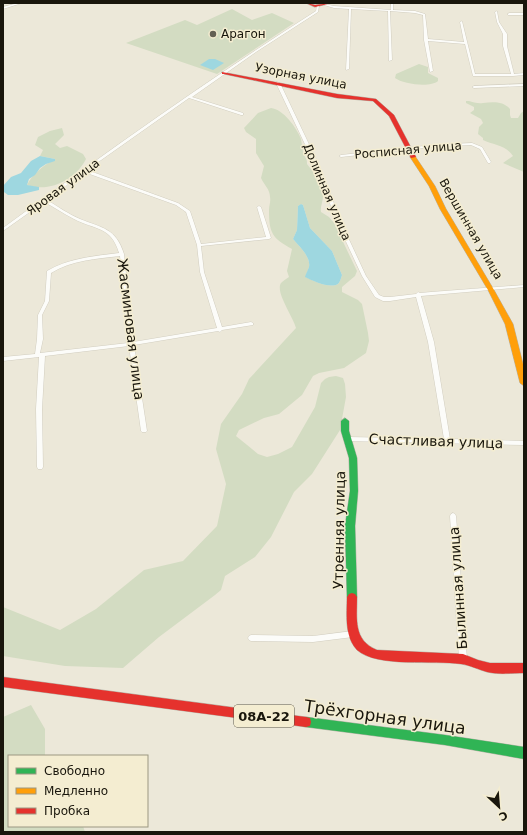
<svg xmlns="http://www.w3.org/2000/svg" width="527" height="835" font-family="'DejaVu Sans',sans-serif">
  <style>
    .green { fill: #d3dcc2; fill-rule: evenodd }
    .water { fill: #9ed7e0 }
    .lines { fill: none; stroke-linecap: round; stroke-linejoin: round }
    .street-casing { stroke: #b6b3a7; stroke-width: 0.5 }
    .fast-casing { stroke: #b6b3a7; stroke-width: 1 }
    .slow-casing { stroke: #b6b3a7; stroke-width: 1 }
    .jam-casing { stroke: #b6b3a7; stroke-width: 1 }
    .street { fill: #fcfcf9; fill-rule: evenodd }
    .fast { fill: #30b455; fill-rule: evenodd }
    .slow { fill: #ff9f0a; fill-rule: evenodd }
    .jam { fill: #e5322d; fill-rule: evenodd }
    .poi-dot { fill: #636054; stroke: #f4edd1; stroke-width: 1.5 }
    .labels { text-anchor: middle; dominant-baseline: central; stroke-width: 3; stroke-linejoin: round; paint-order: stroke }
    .far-poi-label { font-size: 12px; fill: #19160c; stroke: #f4edd1; text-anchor: start }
    .far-street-label { font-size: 12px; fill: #19160c; stroke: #f4edd1 }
    .shield { fill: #f4edd1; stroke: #5b5647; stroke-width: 1 }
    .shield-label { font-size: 13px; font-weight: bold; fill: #19160c }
    .street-label { font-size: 14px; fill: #19160c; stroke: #f4edd1 }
    .near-street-label { font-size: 17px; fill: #19160c; stroke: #f4edd1 }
  </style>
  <rect width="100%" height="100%" fill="#ece8d9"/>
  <g class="green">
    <polygon points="232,9 252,20 272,13 294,23 217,74 126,43 185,20 197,25"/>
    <path d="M419 64 428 67V73L438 78V81C430 88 403 84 395 78L396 74Z"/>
    <path d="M469 101C473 102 478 104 483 103 493 102 503 101 510 109V115L511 118H518L521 113 524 111V172L503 163 513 156C506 145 493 145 483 140V138L478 134 479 127 483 123 481 119 470 113 474 110V107L466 103V101Z"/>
    <path d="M271 108C283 109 297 128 301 139 302 144 302 150 304 155 306 159 307 159 307 164 314 173 323 184 323 196 323 202 320 207 321 212L329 217 334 223 357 271 355 276 342 287V292L358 300 362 304 368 333 369 341 366 353 344 368 319 373 313 376 302 395 279 414 264 418 239 430 236 436 258 454 267 457 278 454 292 447 315 407 321 383 325 379 329 377 336 376 343 378 345 384 346 397 340 430 312 474 294 492 271 537 255 557 225 576 221 590 215 595 159 637 123 668 65 666 3 656V607L60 630 96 609 144 570 183 561 217 526 226 484 216 449 221 424 242 394 249 379 296 328C293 316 275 292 281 283 283 281 286 279 289 277L287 271 292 249C272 238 269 233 269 210 269 206 271 201 270 197 270 189 264 185 261 178L264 166 256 153V139L246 132 244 128 258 113ZM301 204 303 205 310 228 332 251 342 275C341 278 340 282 338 284 330 289 313 281 306 277 306 273 308 271 309 267 311 257 299 246 293 239L297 230 298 206Z"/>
    <path d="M62 128 64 135 55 144 60 148 67 146 83 154 86 159C76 179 50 193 27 185 32 174 44 165 55 159L40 156 43 150 35 145 38 137 50 131Z"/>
    <polygon points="31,705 45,729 45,756 9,756 9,826 83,826 85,832 3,832 3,717"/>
  </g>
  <g class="water">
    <polygon points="209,59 215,59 224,63 213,70 200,65"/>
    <polygon points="40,156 55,159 55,161 46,164 40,168 35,175 29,179 27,185 39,187 39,190 18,195 8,195 4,192 3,186 11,177 21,173 31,161"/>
    <path d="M301 204 303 205 310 228 332 251 342 275C341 278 340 282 338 284 330 289 313 281 305 277 306 273 308 270 309 267 311 257 299 246 293 239L297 230 298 206Z"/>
  </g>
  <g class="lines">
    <defs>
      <g id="street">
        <polygon points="18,3 22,3 3,9 3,7"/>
        <polygon points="391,3 393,3 393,10 415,11 425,14 428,39 464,42 460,22 462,21 475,74 511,74 503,46 503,34 497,22 495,12 497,11 499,22 507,34 507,46 514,74 524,73 524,75 513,76 473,76 465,44 428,41 433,71 430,72 424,40 423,15 415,13 390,11 392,60 389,61 388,11 351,9 349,69 346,70 349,9 334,8 324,5 325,4 334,6 391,10"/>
        <path d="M317 5 319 6 318 12 256 52 192 97 243 113V115H241L189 98 87 170 178 203 190 211 201 244 266 237 257 207 259 206 261 207 271 238 269 239 201 246 204 272 222 327 251 322 253 323V325L222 330 220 332 218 331 134 345 147 431 146 432H142L141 431 129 346 45 356 42 409 43 467 42 469H38L37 467 36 409 39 357 3 361V357L35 354 37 339 38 315 45 301 47 271C69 258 95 256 119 253 111 226 95 230 74 219 64 214 54 207 44 202L3 231V228C105 153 209 79 316 11ZM84 172 176 205 186 212 197 245 200 272 217 328 133 342 124 254C116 228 102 228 80 219 68 214 57 206 47 200ZM120 256 128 343 40 353 43 339 42 315 49 301 51 273C72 260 96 259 120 256Z"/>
        <polygon points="509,13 524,13 524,15 508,15 508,14"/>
        <polygon points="277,82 280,83 315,157 346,233 366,276 379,295 384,297 390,297 416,294 418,292 420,293 431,292 524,285 524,287 421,296 434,342 450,439 524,441 524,445 346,441 345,439 346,437 348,437 444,439 428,342 416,297 390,301 383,301 375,297 362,276 342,233 311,157 276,83"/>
        <polygon points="524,84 524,86 474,88 472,87 474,86"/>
        <polygon points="472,143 482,147 491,162 490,163 488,163 480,149 471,145 433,147 341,157 339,156 341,155 433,145"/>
        <polygon points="453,513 455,514 456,516 467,659 465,661 463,662 461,661 459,659 450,516 451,514"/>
        <polygon points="353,631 355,632 356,634 355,636 353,637 313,642 251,641 249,640 248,638 249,636 251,635 313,636"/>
      </g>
      <g id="fast">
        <polygon points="345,418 349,421 349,431 357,458 358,491 355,526 357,597 355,600 352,601 349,600 347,597 345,526 350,491 349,458 341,431 341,421"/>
        <polygon points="306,717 445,735 524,747 524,759 445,745 306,727 302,726 301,722 302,718"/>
      </g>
      <polygon id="slow" points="411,156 415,156 435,186 446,209 494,290 513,324 524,368 524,386 520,383 505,324 488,290 440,209 429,186 410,157"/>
      <g id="jam">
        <polygon points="306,3 315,5 332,3 315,7"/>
        <polygon points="222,72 337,94 376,99 394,115 416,157 411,158 389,116 373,101 337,98 224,74 222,74"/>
        <path d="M352 593 355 594 357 597C357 619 353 640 377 650L463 654 478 660 490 663H524V673C512 673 499 675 487 672 479 670 470 665 461 664 435 660 377 668 357 650 344 636 347 614 347 597L349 594Z"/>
        <polygon points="3,677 306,717 310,718 311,722 310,726 306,727 3,687"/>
      </g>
    </defs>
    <use href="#street" class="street-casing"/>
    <use href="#fast" class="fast-casing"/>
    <use href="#slow" class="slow-casing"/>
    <use href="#jam" class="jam-casing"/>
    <use href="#street" class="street"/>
    <use href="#fast" class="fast"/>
    <use href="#slow" class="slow"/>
    <use href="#jam" class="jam"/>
  </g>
  <circle class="poi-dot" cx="213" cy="34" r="4"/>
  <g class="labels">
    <g class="far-poi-label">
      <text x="221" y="34">Арагон</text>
    </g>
    <g class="far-street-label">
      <text transform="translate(301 76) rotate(11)">Узорная улица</text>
      <text transform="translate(408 150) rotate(-5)">Росписная улица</text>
      <text transform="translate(63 187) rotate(-36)">Яровая улица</text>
      <text transform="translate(327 192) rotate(67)">Долинная улица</text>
      <text transform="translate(471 229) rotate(60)">Вершинная улица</text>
    </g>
    <rect class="shield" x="234" y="705" width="60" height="22" rx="3"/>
    <g class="shield-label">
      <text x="264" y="716">08А-22</text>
    </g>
    <g class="street-label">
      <text transform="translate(131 329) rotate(83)">Жасминовая улица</text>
      <text transform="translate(436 441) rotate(2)">Счастливая улица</text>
      <text transform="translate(339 530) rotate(-89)">Утренняя улица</text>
      <text transform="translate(458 588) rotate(-94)">Былинная улица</text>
    </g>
    <g class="near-street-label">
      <text transform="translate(385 717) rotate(8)">Трёхгорная улица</text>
    </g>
  </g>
  <rect width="527" height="835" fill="none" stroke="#19160c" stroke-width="8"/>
  <rect x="8" y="755" width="140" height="72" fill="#f4edd1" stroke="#9c9782"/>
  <rect x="16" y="768" width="20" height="6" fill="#30b455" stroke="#9c9782"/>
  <text x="44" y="775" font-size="12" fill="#19160c">Свободно</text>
  <rect x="16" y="788" width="20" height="6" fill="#ff9f0a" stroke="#9c9782"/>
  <text x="44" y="795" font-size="12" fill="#19160c">Медленно</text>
  <rect x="16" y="808" width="20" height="6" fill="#e5322d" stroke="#9c9782"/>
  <text x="44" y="815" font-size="12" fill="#19160c">Пробка</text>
  <g transform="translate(499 807) rotate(154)" stroke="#f4edd1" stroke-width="3" paint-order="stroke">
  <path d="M0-3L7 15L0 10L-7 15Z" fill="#19160c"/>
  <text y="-6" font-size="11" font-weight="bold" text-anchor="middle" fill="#19160c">С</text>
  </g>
</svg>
